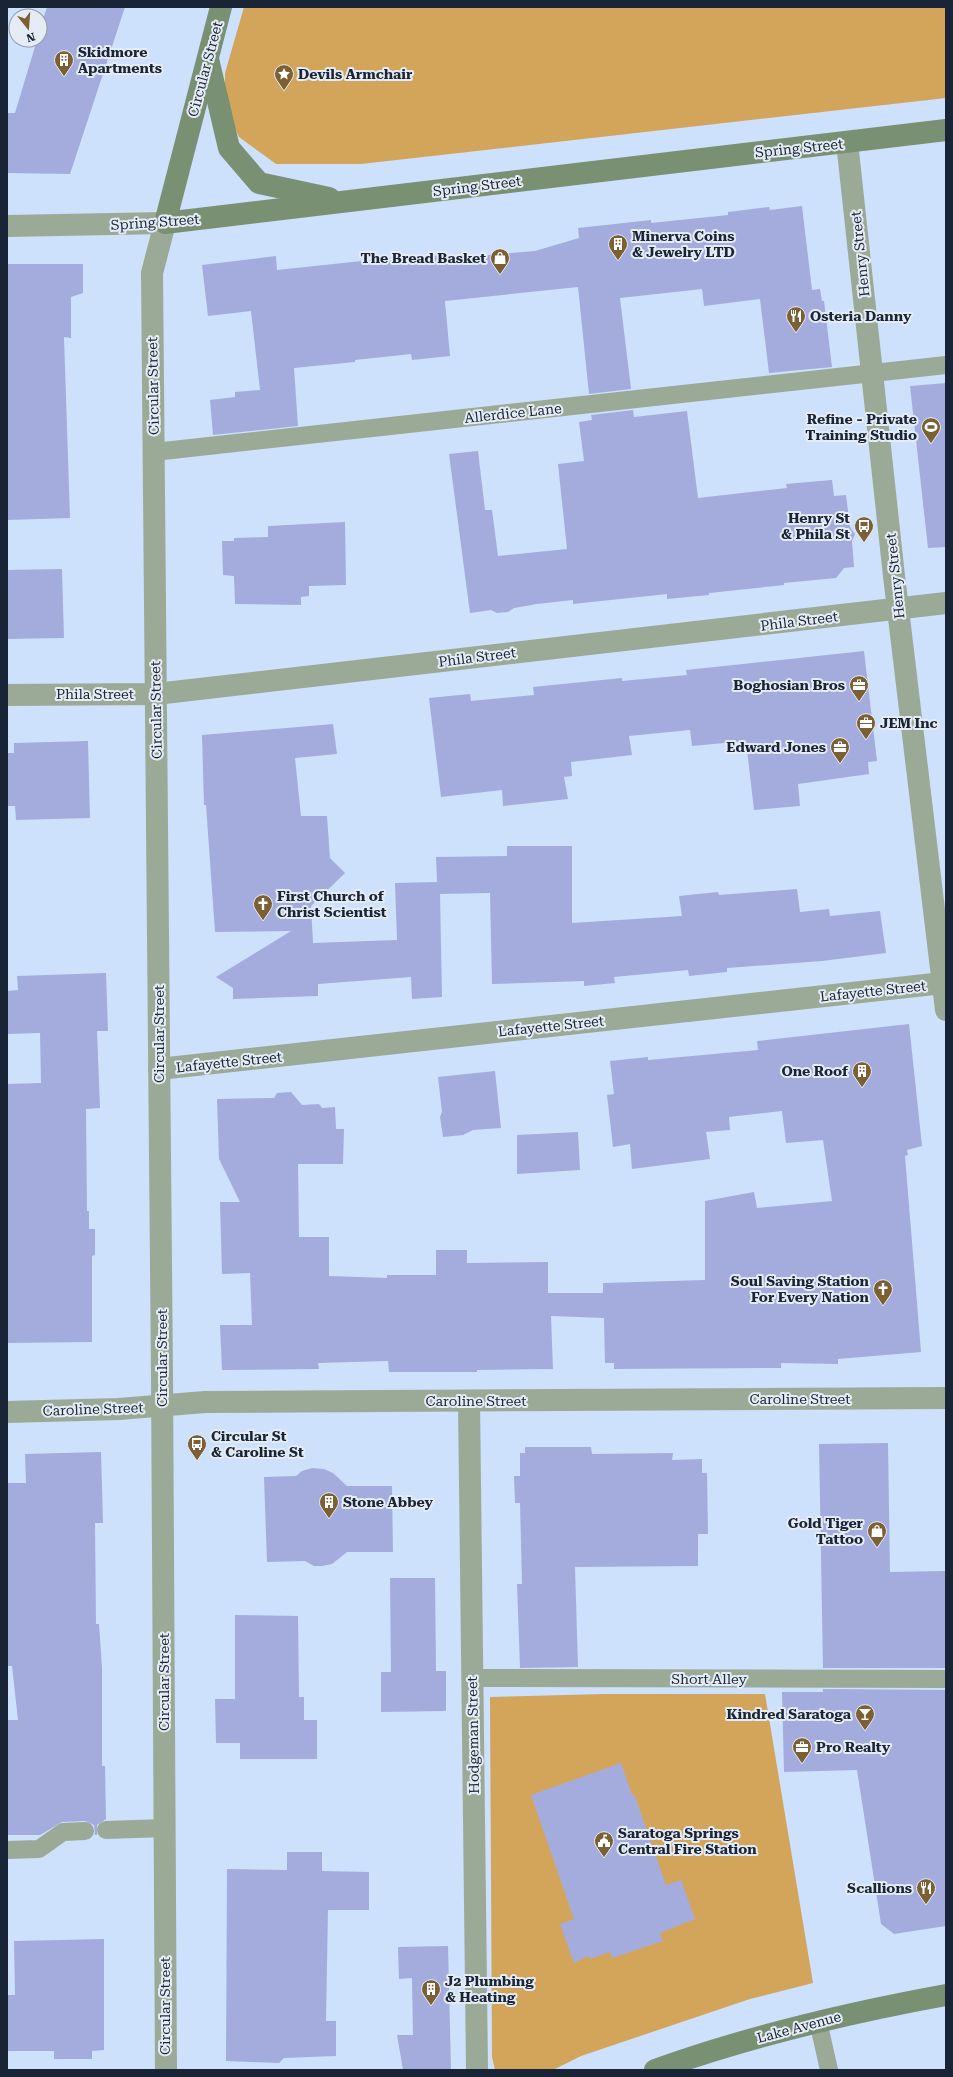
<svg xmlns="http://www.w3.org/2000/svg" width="953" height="2077" font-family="'Roboto Serif',serif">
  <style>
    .green { fill: #d2a55b }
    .building { fill: #a4acde }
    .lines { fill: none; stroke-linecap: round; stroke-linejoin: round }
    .service { stroke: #9baa96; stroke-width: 18 }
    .minor { stroke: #9baa96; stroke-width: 22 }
    .tertiary { stroke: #9baa96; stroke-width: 22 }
    .secondary { stroke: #7a9073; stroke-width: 22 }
    .labels { text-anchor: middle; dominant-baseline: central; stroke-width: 4; stroke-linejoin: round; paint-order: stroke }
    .poi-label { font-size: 14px; font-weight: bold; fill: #192536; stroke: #e6ecf5; text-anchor: start }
    .street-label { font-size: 14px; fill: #192536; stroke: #e6ecf5 }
  </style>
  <rect width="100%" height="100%" fill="#cde0fc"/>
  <g class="green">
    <polygon points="244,7 946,7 946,98 361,164 276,164 239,137 225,106 225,73"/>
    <polygon points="604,1694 765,1694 813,1983 750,1999 581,2056 553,2070 495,2070 492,2057 490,1697"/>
  </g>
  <g class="building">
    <polygon points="47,7 125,7 70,174 7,173 7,113 15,113 37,40 40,40 40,30"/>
    <polygon points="802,206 812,290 820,289 822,301 824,301 832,367 769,373 760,299 704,306 702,289 620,298 631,389 589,394 578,287 445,301 450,356 412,360 411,354 355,360 355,362 294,368 298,426 213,435 210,400 235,397 235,392 260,390 251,311 208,316 202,265 276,256 277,270 390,258 390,261 440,255 441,259 535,251 579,238 578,228 651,220 651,223 728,215 728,212 769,207 770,210"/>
    <polygon points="7,264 83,264 83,293 71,297 71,338 64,337 70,518 7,520"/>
    <polygon points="946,383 946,547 928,548 910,386"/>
    <polygon points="633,410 634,417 687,411 698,498 787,488 786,484 832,480 834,496 846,495 850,527 855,534 852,541 854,567 844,568 836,578 784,583 784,585 709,593 709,595 667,599 667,594 573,604 573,600 537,604 514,608 508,612 497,613 491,610 470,613 449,454 478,451 485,510 492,510 498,556 567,549 558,464 584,461 579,422 592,420 591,415"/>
    <polygon points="345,522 346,585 309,586 309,596 301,597 301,605 235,604 234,576 223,575 222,541 234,541 234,538 268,537 268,526"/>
    <polygon points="62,569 64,638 7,639 7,570"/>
    <polygon points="864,651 877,761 868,762 869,774 798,784 800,806 754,810 746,741 692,746 690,730 629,736 632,755 571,762 572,776 564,777 568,799 503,806 502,790 441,797 429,698 470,694 471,701 534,695 533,687 622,678 622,681 687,675 686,670"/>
    <polygon points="333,724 337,754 295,758 301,816 327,816 330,858 345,873 311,906 313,943 397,940 395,883 437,882 436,857 507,856 507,846 572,846 572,923 682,916 679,896 718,892 719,895 797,889 800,912 829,909 830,916 880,911 886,953 822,961 727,968 727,972 689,976 688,970 614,977 615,983 584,986 584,981 492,984 490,893 440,894 442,997 412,999 411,977 318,984 318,996 233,999 233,988 216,977 291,931 215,932 206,805 204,805 202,735"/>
    <polygon points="88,741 90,818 16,820 15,806 7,806 7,753 14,753 14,743"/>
    <polygon points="106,973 108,1031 97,1031 100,1108 86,1109 87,1211 89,1211 89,1229 95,1229 95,1255 92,1256 92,1342 7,1343 7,1084 41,1083 40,1033 7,1034 7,991 18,990 17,976"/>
    <polygon points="909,1024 922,1146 907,1150 908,1155 905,1156 921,1352 838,1359 838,1364 781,1363 781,1368 614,1369 614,1363 605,1363 604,1318 551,1316 553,1369 477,1370 477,1372 389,1372 388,1361 318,1363 319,1369 222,1370 220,1325 252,1325 250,1273 222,1274 220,1202 240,1202 219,1159 217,1099 274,1098 277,1093 291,1092 302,1105 319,1104 322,1108 335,1107 336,1129 344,1129 343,1164 298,1164 299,1237 329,1237 329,1276 387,1278 387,1275 436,1275 436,1250 467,1250 467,1263 548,1262 548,1293 603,1293 603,1283 705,1280 705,1201 754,1192 757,1208 832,1201 823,1140 786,1143 782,1111 729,1117 730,1130 706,1132 710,1159 632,1169 630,1144 613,1147 607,1095 614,1094 610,1061 648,1057 648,1060 758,1050 757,1041"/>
    <polygon points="495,1071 501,1128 473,1130 463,1135 443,1137 440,1117 442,1112 438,1077"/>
    <polygon points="578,1132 580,1170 517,1174 517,1135"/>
    <polygon points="888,1443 890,1572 946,1571 946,1668 823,1668 819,1444"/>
    <polygon points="525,1447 591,1447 592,1454 673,1453 672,1460 702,1459 702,1473 707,1473 708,1534 698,1534 698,1566 575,1567 578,1667 520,1668 517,1584 522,1584 520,1503 515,1503 514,1476 520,1476 520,1453 525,1453"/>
    <polygon points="101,1452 103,1523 95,1523 96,1624 99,1624 102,1668 102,1766 105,1766 106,1819 97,1825 97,1835 95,1835 94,1825 85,1821 62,1822 40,1835 7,1835 7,1720 18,1720 12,1666 7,1666 7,1483 26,1483 25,1454"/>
    <polygon points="312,1468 324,1469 333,1473 347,1486 392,1486 393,1552 347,1552 332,1564 322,1566 314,1566 305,1561 267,1562 264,1477 296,1476 302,1471"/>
    <polygon points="390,1578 435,1578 436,1671 446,1671 446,1711 381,1712 381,1672 391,1672"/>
    <polygon points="235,1615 298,1616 299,1697 304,1697 304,1720 317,1720 317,1759 240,1759 240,1743 216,1743 215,1699 235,1699"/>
    <polygon points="823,1689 946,1690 946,1926 894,1934 881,1924 857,1770 784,1772 782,1692 823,1692"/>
    <polygon points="621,1763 632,1795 634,1794 638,1805 666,1885 681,1880 695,1919 660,1933 663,1941 612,1958 610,1952 590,1959 588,1956 574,1963 560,1924 574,1919 531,1795"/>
    <polygon points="287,1852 322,1852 322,1871 369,1872 369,1910 328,1910 326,2021 336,2021 336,2056 284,2058 279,2063 226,2061 227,1869 287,1870"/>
    <polygon points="104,1939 104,2050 92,2051 92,2059 54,2059 54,2051 7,2051 7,1995 15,1995 14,1941"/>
    <polygon points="448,1946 451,2070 403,2070 397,2035 413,2035 412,1978 399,1979 398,1947"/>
  </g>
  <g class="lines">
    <g class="service">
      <polyline points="154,452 946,365"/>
      <polyline points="473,1678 946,1679"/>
      <polyline points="106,1830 165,1828"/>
      <polyline points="7,1850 39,1849 63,1832 85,1831"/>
      <polyline points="818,2021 829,2070"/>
    </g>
    <g class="minor">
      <polyline points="847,142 894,576 946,1010"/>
      <polyline points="7,226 165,223"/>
      <polyline points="7,695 156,694 946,603"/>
      <polyline points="159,1069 943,983"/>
      <polyline points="469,1401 477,2070"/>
      <polyline points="7,1412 119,1409 205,1402 946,1398"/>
    </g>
    <polyline class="tertiary" points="165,223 152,273 162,1376 166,2070"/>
    <g class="secondary">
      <polyline points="221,7 165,223 946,130"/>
      <polyline points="208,59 229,148 259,183 329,198"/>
      <path d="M655 2070C750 2036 847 2013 946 1995"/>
    </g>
  </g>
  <defs>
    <symbol id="building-pin" viewBox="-11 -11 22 30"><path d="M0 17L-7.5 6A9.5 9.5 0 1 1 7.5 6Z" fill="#7c6033" stroke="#e6ecf5"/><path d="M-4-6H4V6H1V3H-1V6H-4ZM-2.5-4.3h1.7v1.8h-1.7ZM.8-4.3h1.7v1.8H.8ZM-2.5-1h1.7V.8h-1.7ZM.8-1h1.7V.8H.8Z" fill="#fff"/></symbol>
    <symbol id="sight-pin" viewBox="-11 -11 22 30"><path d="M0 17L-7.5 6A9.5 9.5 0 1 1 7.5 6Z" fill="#7c6033" stroke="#e6ecf5"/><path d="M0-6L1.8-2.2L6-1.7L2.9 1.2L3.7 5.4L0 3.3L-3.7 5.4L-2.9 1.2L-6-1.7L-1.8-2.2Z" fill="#fff"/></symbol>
    <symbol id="shop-pin" viewBox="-11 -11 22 30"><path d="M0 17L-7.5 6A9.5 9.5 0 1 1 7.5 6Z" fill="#7c6033" stroke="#e6ecf5"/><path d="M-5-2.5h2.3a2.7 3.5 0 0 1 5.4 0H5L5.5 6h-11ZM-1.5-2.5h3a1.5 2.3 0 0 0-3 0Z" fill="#fff"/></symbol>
    <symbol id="restaurant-pin" viewBox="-11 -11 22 30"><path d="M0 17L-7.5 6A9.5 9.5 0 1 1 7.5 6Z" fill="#7c6033" stroke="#e6ecf5"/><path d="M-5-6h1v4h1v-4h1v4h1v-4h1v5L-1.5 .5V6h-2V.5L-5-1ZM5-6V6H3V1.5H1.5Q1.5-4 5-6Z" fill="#fff"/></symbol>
    <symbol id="stadium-pin" viewBox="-11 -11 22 30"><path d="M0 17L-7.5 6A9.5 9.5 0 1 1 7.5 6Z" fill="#7c6033" stroke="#e6ecf5"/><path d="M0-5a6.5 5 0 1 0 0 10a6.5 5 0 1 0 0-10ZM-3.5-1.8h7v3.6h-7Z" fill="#fff"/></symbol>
    <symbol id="bus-pin" viewBox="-11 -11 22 30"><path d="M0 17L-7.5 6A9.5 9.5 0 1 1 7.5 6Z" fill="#7c6033" stroke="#e6ecf5"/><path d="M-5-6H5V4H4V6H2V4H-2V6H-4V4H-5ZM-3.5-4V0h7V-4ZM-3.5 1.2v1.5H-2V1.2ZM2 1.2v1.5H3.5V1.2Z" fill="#fff"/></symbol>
    <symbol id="office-pin" viewBox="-11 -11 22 30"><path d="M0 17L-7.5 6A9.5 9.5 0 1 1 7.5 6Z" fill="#7c6033" stroke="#e6ecf5"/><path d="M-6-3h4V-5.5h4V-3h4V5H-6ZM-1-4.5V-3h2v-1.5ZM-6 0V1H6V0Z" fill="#fff"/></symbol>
    <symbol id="church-pin" viewBox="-11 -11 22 30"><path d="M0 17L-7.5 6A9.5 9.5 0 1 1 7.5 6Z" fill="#7c6033" stroke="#e6ecf5"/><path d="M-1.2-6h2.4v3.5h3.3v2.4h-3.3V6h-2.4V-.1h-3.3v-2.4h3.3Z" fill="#fff"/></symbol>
    <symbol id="bar-pin" viewBox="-11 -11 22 30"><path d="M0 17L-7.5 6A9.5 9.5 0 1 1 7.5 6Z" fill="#7c6033" stroke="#e6ecf5"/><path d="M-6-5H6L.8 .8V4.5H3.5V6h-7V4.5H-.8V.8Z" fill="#fff"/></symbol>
    <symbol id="civic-pin" viewBox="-11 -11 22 30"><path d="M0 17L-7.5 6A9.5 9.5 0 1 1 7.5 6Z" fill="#7c6033" stroke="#e6ecf5"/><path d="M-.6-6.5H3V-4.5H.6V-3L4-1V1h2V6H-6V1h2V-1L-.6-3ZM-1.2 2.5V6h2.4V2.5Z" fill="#fff"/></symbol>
  </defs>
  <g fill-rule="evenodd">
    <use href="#building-pin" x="53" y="49" width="22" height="30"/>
    <use href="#sight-pin" x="273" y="63" width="22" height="30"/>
    <use href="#building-pin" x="607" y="233" width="22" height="30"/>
    <use href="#shop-pin" x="489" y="247" width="22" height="30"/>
    <use href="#restaurant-pin" x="785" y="305" width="22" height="30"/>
    <use href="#stadium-pin" x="920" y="416" width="22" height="30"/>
    <use href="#bus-pin" x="853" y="515" width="22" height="30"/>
    <use href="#office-pin" x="848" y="674" width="22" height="30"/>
    <use href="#office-pin" x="855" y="712" width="22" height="30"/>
    <use href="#office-pin" x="829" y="736" width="22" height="30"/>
    <use href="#church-pin" x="252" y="893" width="22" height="30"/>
    <use href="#building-pin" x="851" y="1060" width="22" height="30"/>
    <use href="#church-pin" x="872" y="1278" width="22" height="30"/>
    <use href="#bus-pin" x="186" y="1433" width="22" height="30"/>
    <use href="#building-pin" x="318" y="1491" width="22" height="30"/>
    <use href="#shop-pin" x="866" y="1520" width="22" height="30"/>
    <use href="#bar-pin" x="854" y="1703" width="22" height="30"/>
    <use href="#office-pin" x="791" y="1736" width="22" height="30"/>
    <use href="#civic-pin" x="593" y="1830" width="22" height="30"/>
    <use href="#restaurant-pin" x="915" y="1877" width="22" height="30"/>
    <use href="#building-pin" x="420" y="1978" width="22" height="30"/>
  </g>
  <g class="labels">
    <g class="poi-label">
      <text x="78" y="52">Skidmore<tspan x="78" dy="16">Apartments</tspan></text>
      <text x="298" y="74">Devils Armchair</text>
      <text x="632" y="236">Minerva Coins<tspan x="632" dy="16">&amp; Jewelry LTD</tspan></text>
      <text x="486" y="258" text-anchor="end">The Bread Basket</text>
      <text x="810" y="316">Osteria Danny</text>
      <text x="917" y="419" text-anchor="end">Refine - Private<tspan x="917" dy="16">Training Studio</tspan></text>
      <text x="850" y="518" text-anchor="end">Henry St<tspan x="850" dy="16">&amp; Phila St</tspan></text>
      <text x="845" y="685" text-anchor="end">Boghosian Bros</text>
      <text x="880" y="723">JEM Inc</text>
      <text x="826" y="747" text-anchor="end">Edward Jones</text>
      <text x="277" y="896">First Church of<tspan x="277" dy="16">Christ Scientist</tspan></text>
      <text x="848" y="1071" text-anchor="end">One Roof</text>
      <text x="869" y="1281" text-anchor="end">Soul Saving Station<tspan x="869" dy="16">For Every Nation</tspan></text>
      <text x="211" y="1436">Circular St<tspan x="211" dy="16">&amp; Caroline St</tspan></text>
      <text x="343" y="1502">Stone Abbey</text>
      <text x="863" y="1523" text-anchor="end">Gold Tiger<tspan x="863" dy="16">Tattoo</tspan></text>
      <text x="851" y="1714" text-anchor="end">Kindred Saratoga</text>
      <text x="816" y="1747">Pro Realty</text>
      <text x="618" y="1833">Saratoga Springs<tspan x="618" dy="16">Central Fire Station</tspan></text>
      <text x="912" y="1888" text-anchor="end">Scallions</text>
      <text x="445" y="1981">J2 Plumbing<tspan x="445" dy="16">&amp; Heating</tspan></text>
    </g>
    <g class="street-label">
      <text transform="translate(205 69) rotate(-75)">Circular Street</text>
      <text transform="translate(799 148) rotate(-6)">Spring Street</text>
      <text transform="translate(477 186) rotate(-7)">Spring Street</text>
      <text transform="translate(155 222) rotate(-4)">Spring Street</text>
      <text transform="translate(860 254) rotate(-96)">Henry Street</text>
      <text transform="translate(153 386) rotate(-91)">Circular Street</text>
      <text transform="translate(513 413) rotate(-6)">Allerdice Lane</text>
      <text transform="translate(895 576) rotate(-96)">Henry Street</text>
      <text transform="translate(799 621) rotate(-7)">Phila Street</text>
      <text transform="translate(477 657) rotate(-7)">Phila Street</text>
      <text x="95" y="694">Phila Street</text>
      <text transform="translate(156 710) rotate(-91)">Circular Street</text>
      <text transform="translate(873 991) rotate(-6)">Lafayette Street</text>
      <text transform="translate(551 1026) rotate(-6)">Lafayette Street</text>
      <text transform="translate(159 1034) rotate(-90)">Circular Street</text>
      <text transform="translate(229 1062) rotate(-6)">Lafayette Street</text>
      <text transform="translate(162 1358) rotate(-90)">Circular Street</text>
      <text x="800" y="1399">Caroline Street</text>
      <text x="476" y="1401">Caroline Street</text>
      <text transform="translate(93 1409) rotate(-2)">Caroline Street</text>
      <text x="709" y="1679">Short Alley</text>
      <text transform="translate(164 1682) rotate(-90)">Circular Street</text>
      <text transform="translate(473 1735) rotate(-91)">Hodgeman Street</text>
      <text transform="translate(165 2006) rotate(-90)">Circular Street</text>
      <text transform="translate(799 2027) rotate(-15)">Lake Avenue</text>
    </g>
  </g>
  <rect width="953" height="2077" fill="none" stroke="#192536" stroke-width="16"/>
  <g transform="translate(28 28) rotate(163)"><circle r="19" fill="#e6ecf5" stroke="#949ca9"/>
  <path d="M0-3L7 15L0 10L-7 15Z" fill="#7c6033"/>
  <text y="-6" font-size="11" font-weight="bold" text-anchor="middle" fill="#192536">N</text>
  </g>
</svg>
